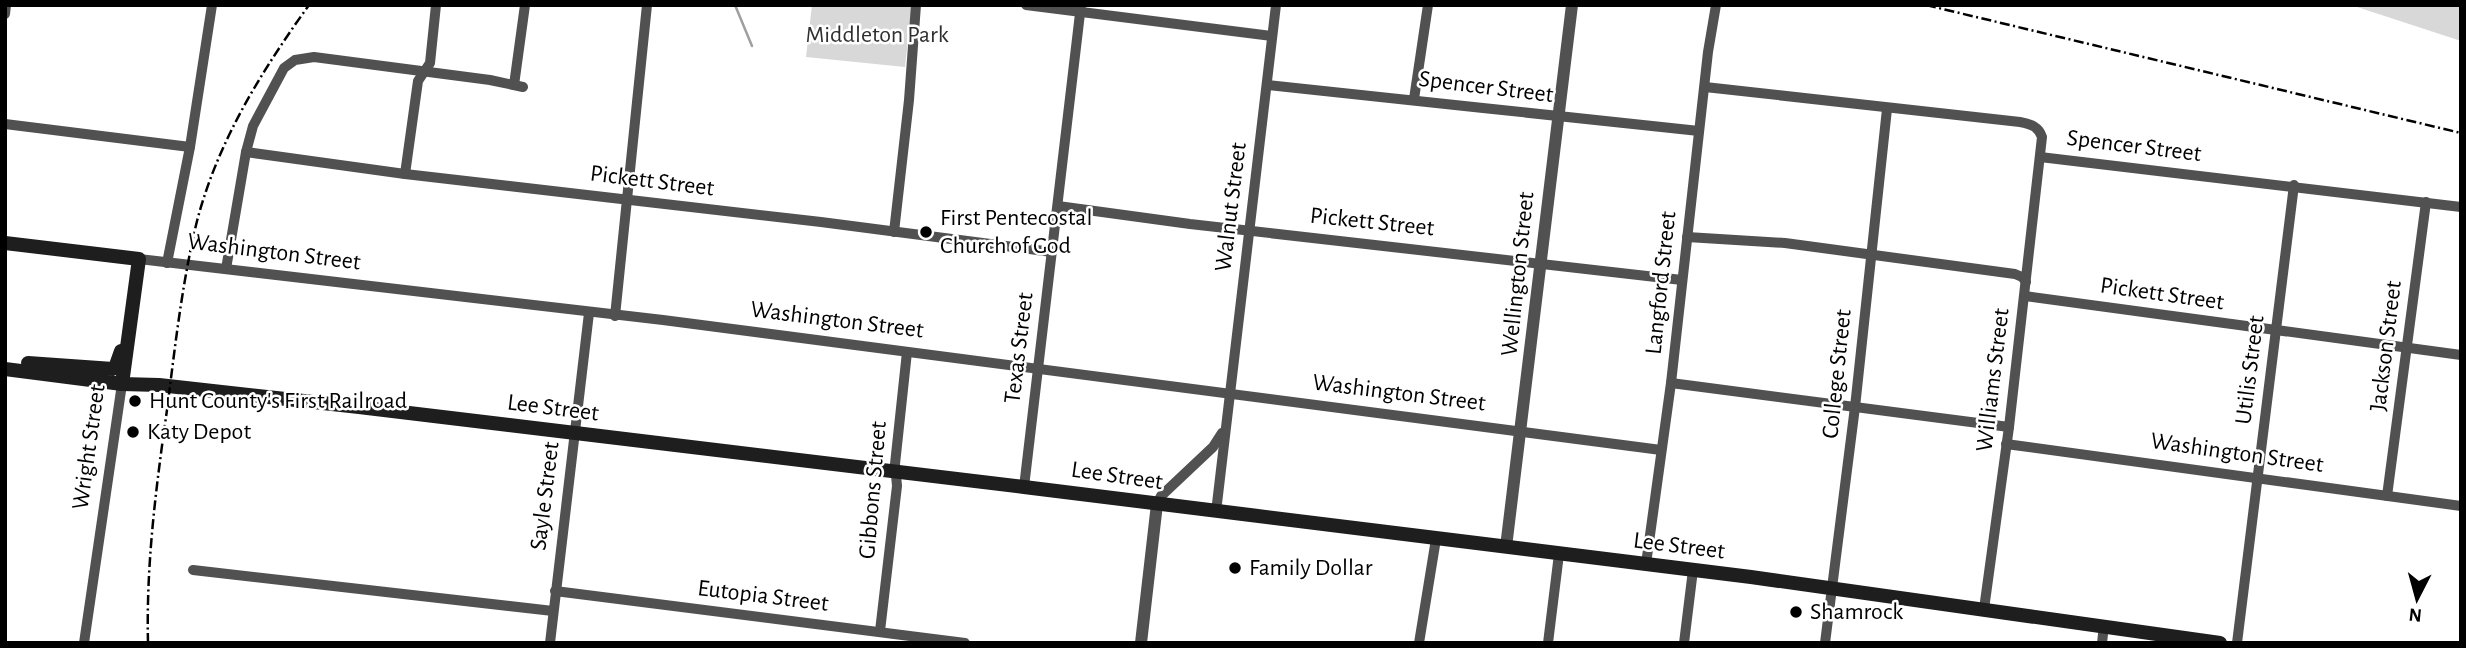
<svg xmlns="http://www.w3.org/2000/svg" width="2466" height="648" font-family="'Alegreya Sans',sans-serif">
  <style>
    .green { fill: #d8d8d8 }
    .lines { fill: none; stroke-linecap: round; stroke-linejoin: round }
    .stream { stroke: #9f9f9f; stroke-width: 2.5 }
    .minor { stroke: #515151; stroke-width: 10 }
    .tertiary { stroke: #515151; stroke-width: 12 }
    .secondary { stroke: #1e1e1e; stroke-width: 14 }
    .rail { stroke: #000; stroke-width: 2.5; stroke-dasharray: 10 3.5 2 3.5; stroke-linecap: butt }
    .poi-dot { fill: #000; stroke: #fff; stroke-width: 2.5 }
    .labels { text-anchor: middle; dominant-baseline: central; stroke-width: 5; stroke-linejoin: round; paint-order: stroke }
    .park-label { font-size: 24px; fill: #2f2f2f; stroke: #fff }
    .street-label { font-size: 24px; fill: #000; stroke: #fff }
    .poi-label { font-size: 24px; fill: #000; stroke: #fff; text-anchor: start }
  </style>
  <rect width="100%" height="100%" fill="#fff"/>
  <g class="green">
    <polygon points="812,5 912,5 905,67 806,57"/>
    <polygon points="2351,5 2461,5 2461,41"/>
  </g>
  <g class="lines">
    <polyline class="stream" points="735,5 752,46"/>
    <g class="minor">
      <polyline points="1026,5 1272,36"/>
      <polyline points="5,14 6,5"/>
      <polyline points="514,85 525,5"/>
      <path d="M1267 85C1411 99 1555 117 1699 131"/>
      <path d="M1705 87 2020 122C2031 124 2039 127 2042 137L2009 427 1984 609"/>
      <polyline points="1414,99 1428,5"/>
      <polyline points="5,124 190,147"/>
      <polyline points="246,152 405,174 821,222 1052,252"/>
      <polyline points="2040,157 2461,207"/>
      <polyline points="405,174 418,81 430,63 436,5"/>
      <polyline points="1058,206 1190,224 1682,280"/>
      <polyline points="894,232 909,100 916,5"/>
      <polyline points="1687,237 1785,243 2015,274 2022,277 2026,282"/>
      <polyline points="139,259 663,320 1661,450"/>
      <polyline points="167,263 190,147 212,5"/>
      <polyline points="226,269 246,152 253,126 284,68 295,60 314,57 490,80 523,87"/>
      <polyline points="2025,296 2461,355"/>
      <polyline points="615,316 647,5"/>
      <polyline points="1671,383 2009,427"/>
      <polyline points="2006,444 2461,506"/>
      <polyline points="1024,487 1081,5"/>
      <polyline points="2387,496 2426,202"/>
      <polyline points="1157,504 1161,496 1213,447 1222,433"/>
      <polyline points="1216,512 1276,5"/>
      <polyline points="1646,564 1671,383 1708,52 1716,5"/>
      <polyline points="193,570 553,611"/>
      <polyline points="555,591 965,643"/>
      <polyline points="880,631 897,486 895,464 907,352"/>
      <polyline points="84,643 122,384"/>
      <polyline points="550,643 589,313"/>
      <polyline points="1419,643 1436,539"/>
      <polyline points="1548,643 1559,554"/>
      <polyline points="1684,643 1693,570"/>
      <polyline points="1825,643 1855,407 1887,109"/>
      <polyline points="2102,643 2104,625"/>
      <polyline points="2237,643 2294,185"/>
    </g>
    <g class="tertiary">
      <polyline points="1506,547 1572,5"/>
      <polyline points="1141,643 1157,504"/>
    </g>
    <g class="secondary">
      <polyline points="5,243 139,259 122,384"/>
      <polyline points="28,363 113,369 116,365 121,351"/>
      <polyline points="5,369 122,384 159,385 359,407 1024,487 1751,577 2220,643"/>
    </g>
    <g class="rail">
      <polyline points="1926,5 2461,133"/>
      <path d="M148 643C146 565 156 487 167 410 175 347 182 283 197 221 218 141 261 72 309 5"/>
    </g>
  </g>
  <g class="poi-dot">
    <circle cx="926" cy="232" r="7"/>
    <circle cx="135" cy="401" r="7"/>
    <circle cx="133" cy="432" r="7"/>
    <circle cx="1235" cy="568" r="7"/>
    <circle cx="1796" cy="612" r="7"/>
  </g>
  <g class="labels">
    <g class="park-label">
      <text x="877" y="35">Middleton Park</text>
    </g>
    <g class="street-label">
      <text transform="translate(1486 87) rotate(7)">Spencer Street</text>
      <text transform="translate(2134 146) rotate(7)">Spencer Street</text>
      <text transform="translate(652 181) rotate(7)">Pickett Street</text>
      <text transform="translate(1231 207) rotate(-83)">Walnut Street</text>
      <text transform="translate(1372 222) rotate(6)">Pickett Street</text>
      <text transform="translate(274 252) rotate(7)">Washington Street</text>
      <text transform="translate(1518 274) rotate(-84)">Wellington Street</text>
      <text transform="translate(1661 283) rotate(-84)">Langford Street</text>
      <text transform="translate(2162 294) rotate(8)">Pickett Street</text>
      <text transform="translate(837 320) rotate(7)">Washington Street</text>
      <text transform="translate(2386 346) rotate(-83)">Jackson Street</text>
      <text transform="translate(1019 348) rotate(-83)">Texas Street</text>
      <text transform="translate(2250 370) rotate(-83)">Utilis Street</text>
      <text transform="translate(1837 374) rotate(-84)">College Street</text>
      <text transform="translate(1993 380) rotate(-83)">Williams Street</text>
      <text transform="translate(1399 393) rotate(7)">Washington Street</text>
      <text transform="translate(553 408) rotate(7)">Lee Street</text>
      <text transform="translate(89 447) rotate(-82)">Wright Street</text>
      <text transform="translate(2237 453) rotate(8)">Washington Street</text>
      <text transform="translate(1117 476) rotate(8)">Lee Street</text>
      <text transform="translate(873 490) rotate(-85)">Gibbons Street</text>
      <text transform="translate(545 496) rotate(-83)">Sayle Street</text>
      <text transform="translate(1679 546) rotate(7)">Lee Street</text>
      <text transform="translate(763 596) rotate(7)">Eutopia Street</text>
    </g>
    <g class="poi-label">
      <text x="940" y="218">First Pentecostal<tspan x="940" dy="28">Church of God</tspan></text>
      <text x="149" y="401">Hunt County's First Railroad</text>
      <text x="147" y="432">Katy Depot</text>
      <text x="1249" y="568">Family Dollar</text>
      <text x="1810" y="612">Shamrock</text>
    </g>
  </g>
  <rect width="2466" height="648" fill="none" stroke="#000000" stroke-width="14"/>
  <g transform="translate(2417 599) rotate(186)" stroke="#ffffff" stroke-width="5" paint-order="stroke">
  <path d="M0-5L12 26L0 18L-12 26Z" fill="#000000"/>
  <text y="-10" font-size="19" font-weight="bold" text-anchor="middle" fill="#000000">N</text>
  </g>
</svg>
